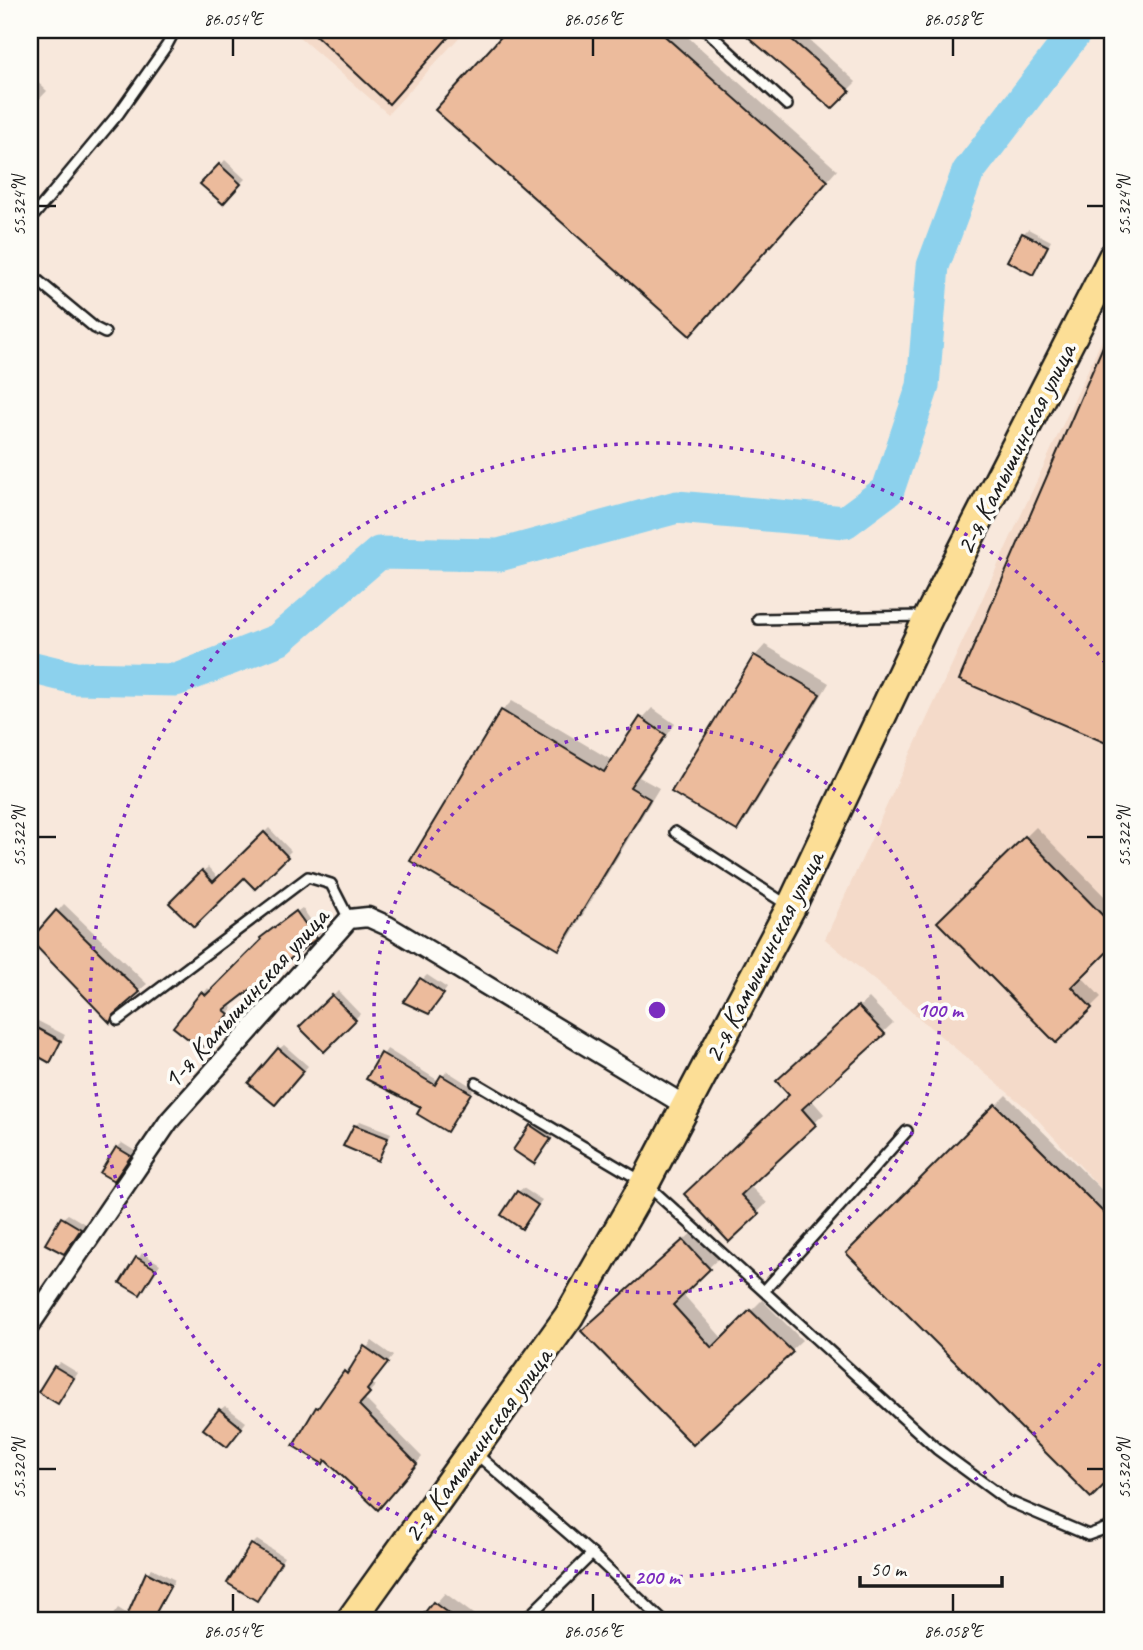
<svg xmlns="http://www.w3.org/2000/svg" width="1143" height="1650" font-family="Caveat,sans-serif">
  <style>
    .built { fill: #f4dac9 }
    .shadow { fill: #0003 }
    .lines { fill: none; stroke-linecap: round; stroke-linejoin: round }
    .river { stroke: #8cd1ed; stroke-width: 33 }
    .building { fill: #ecbb9c; stroke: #1c1c1c; stroke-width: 2 }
    .lane-casing { stroke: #1c1c1c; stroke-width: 14 }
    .street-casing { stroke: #1c1c1c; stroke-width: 23 }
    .primary-casing { stroke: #1c1c1c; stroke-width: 33 }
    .lane { stroke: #fdfcf7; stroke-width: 9 }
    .street { stroke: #fdfcf7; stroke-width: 18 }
    .primary { stroke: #fcde96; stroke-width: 28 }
    .ticks { fill: none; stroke: #1c1c1c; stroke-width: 2.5 }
    .ring { fill: none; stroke: #7b2cbf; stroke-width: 3.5; stroke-dasharray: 3.5 7 }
    .labels { text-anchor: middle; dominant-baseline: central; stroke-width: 7; stroke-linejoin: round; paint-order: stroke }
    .street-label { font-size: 28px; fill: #1c1c1c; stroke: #fdfcf7 }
    .centre { fill: #7b2cbf; stroke: #fdfcf7; stroke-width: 3.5 }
    .ring-label { font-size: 21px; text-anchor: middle; font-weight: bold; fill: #7b2cbf; stroke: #fdfcf7; stroke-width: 7; stroke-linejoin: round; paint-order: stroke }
    .neatline { fill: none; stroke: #1c1c1c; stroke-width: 2.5 }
    .ticks-label { font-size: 18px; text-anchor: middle; fill: #1c1c1c }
  </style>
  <rect width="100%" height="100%" fill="#f8e8dc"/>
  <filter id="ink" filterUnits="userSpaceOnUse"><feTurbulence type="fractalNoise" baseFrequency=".0143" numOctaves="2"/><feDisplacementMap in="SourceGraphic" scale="14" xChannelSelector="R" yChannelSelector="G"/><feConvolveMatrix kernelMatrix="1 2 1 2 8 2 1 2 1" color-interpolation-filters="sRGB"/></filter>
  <g filter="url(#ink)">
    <g class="built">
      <polygon points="291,30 466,30 388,114"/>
      <polygon points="1113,316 1113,1202 1030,1111 825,939"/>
    </g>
    <g class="shadow">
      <polygon points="312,30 454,30 389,102"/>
      <polygon points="509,30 680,30 837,170 700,324 438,110"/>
      <polygon points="743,30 798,30 856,82 832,106"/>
      <polygon points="32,77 47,91 31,108 30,79"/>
      <polygon points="225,160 245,179 222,202 203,184"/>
      <polygon points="1028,229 1051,241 1033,273 1023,234"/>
      <polygon points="1113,328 1113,745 961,679"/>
      <polygon points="765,645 829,683 747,818 737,829 755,656"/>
      <polygon points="512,701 613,761 642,719 652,708 675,724 639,777 659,788 569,938 559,948 502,711"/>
      <polygon points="1036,827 1113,905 1113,944 1081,976 1101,997 1056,1041 939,922"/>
      <polygon points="269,828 291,851 255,886 244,875 171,903 208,867 218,878"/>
      <polygon points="64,904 147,984 120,1007 110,1020 57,912"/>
      <polygon points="302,908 320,933 228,1004 233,1008 205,1042 176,1027 208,988 212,992 263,940 267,934"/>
      <polygon points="427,975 447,988 434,1007 422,980"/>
      <polygon points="338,991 360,1014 324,1049 302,1027"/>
      <polygon points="869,998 893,1023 811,1099 824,1114 749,1185 767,1203 729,1240 687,1194 792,1095 788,1072"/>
      <polygon points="34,1019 65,1035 50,1061 30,1050 30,1023"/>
      <polygon points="284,1045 308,1066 280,1098 279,1049"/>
      <polygon points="387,1049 439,1081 447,1071 474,1088 447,1130 424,1106 368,1078"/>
      <polygon points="1006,1095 1113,1201 1113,1473 1091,1495 848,1253"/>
      <polygon points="360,1121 391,1133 382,1154 378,1158 355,1126"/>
      <polygon points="536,1122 554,1134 539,1157 531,1126"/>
      <polygon points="122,1143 135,1151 114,1179 117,1148"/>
      <polygon points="523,1188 542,1200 522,1227 518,1192"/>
      <polygon points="68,1214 85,1224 64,1252 63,1218"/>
      <polygon points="694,1231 719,1258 682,1293 723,1339 762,1300 802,1340 693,1443 594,1320"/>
      <polygon points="142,1253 160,1264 140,1293 123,1282"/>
      <polygon points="372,1341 393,1356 372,1383 375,1386 364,1398 422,1457 384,1501 318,1408 345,1372 351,1366 353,1367"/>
      <polygon points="60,1362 78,1373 58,1402 55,1367"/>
      <polygon points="225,1406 246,1422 232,1440 220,1410"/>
      <polygon points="257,1540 284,1557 257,1599 252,1545"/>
      <polygon points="152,1568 175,1580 158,1610 148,1620 109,1620 118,1608 129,1615 147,1573"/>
      <polygon points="445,1593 481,1620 421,1620"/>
      <polygon points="833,1617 891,1620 830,1620"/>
    </g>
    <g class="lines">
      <polyline class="river" points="30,667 75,678 176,680 278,640 379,553 499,555 677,507 845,522 888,490 923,386 933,266 968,172 1077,30"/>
    </g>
    <g class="building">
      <polygon points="310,30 455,30 389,104"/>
      <polygon points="507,30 658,30 828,181 690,336 435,110"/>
      <polygon points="740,30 781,30 850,91 832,109"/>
      <polygon points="219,164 241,184 223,204 200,184"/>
      <polygon points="1022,233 1048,246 1033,275 1007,261"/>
      <polygon points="1113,323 1113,746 959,680"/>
      <polygon points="754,655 820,694 737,831 671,792"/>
      <polygon points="501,710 604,772 640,717 666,735 630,787 650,799 559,950 410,861"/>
      <polygon points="264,832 288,857 255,889 244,878 194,927 169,903 202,870 213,882"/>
      <polygon points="1025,836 1113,926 1113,946 1072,987 1092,1008 1056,1043 937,922"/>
      <polygon points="56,910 140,992 113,1015 110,1023 30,940"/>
      <polygon points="296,911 316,939 224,1010 229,1014 201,1049 173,1027 201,992 206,995 261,940 260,938"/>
      <polygon points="420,978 444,994 429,1014 403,1002"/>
      <polygon points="332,995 356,1020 324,1052 299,1027"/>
      <polygon points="858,1006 885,1034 802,1109 816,1125 741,1195 759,1214 729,1242 684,1194 789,1095 776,1081"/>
      <polygon points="30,1024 61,1041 50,1063 30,1052"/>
      <polygon points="278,1048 304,1071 275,1105 248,1083"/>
      <polygon points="381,1053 435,1085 441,1075 471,1093 447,1132 417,1114 421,1107 366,1079"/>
      <polygon points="995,1104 1113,1222 1113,1476 1091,1498 846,1253"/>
      <polygon points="354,1125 388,1138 378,1161 343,1146"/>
      <polygon points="530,1125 551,1139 534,1164 513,1150"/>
      <polygon points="116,1147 131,1156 114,1181 100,1173"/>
      <polygon points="517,1191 538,1205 522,1229 501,1215"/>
      <polygon points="61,1217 81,1229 64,1254 45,1244"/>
      <polygon points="683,1240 710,1269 673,1305 712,1348 750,1310 793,1352 693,1445 581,1331"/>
      <polygon points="136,1257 156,1269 140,1295 120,1283"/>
      <polygon points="364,1346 388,1363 367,1390 370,1393 359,1405 417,1464 378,1510 325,1460 323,1464 293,1446 316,1407 318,1408 344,1371 347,1374"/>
      <polygon points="54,1366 74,1378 58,1404 38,1392"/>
      <polygon points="219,1409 242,1428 227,1447 203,1429"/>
      <polygon points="251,1544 281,1562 257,1601 227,1583"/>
      <polygon points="146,1572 171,1585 152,1620 125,1620"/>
      <polygon points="433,1602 457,1620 419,1620"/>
    </g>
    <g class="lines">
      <defs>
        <g id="lane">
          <polyline points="706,30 787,105"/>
          <polyline points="30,220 119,113 167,45 175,30"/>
          <polyline points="30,274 95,328 105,333"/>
          <polyline points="758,619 924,616"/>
          <polyline points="675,832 789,906"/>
          <polyline points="118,1020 308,877 331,884 349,919"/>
          <polyline points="476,1083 645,1183 937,1449 1008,1501 1088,1535 1113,1526"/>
          <polyline points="765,1290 907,1131"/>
          <polyline points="474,1452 592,1554 662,1620"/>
          <polyline points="525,1620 592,1554"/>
        </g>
        <polyline id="street" points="30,1325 169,1121 349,919 368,917 388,926 686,1106"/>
        <polyline id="primary" points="351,1620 569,1316 645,1183 791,907 929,616 1113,257"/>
      </defs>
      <use href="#lane" class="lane-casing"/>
      <use href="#street" class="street-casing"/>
      <use href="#primary" class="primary-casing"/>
      <use href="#lane" class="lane"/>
      <use href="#street" class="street"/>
      <use href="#primary" class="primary"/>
    </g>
  </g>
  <path class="ticks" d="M233 38V56M593 38V56M953 38V56M38 206H56M1087 206H1104M38 837H56M1087 837H1104M38 1469H56M1087 1469H1104M233 1594V1612M593 1594V1612M953 1594V1612"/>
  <g class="ring">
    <circle cx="657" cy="1010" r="283"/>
    <path d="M1113 1347A567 567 0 1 1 1113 673"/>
  </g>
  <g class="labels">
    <g class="street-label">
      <text transform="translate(1015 449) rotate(-63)">2-я Камышинская улица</text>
      <text transform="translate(763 957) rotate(-63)">2-я Камышинская улица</text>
      <text transform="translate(245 998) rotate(-48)">1-я Камышинская улица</text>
      <text transform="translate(477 1445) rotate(-54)">2-я Камышинская улица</text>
    </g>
  </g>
  <circle cx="657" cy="1010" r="10" class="centre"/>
  <g class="ring-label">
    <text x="940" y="1017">100 m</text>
    <text x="657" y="1584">200 m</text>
  </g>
  <rect width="1143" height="1650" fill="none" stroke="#fdfcf7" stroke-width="77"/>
  <path d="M860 1576v10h142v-10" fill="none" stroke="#1c1c1c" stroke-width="3.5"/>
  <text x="870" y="1576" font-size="21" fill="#1c1c1c" stroke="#fdfcf7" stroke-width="5" paint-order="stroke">50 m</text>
  <rect x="38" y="38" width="1066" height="1574" class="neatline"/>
  <g class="ticks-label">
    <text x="233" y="25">86.054°E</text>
    <text x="593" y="25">86.056°E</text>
    <text x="953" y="25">86.058°E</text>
    <text transform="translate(19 206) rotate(-90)" y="6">55.324°N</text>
    <text transform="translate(1124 206) rotate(-90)" y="6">55.324°N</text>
    <text transform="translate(19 837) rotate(-90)" y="6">55.322°N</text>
    <text transform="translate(1124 837) rotate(-90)" y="6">55.322°N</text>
    <text transform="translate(19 1469) rotate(-90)" y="6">55.320°N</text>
    <text transform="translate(1124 1469) rotate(-90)" y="6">55.320°N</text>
    <text x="233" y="1637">86.054°E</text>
    <text x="593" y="1637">86.056°E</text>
    <text x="953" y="1637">86.058°E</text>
  </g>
</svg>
